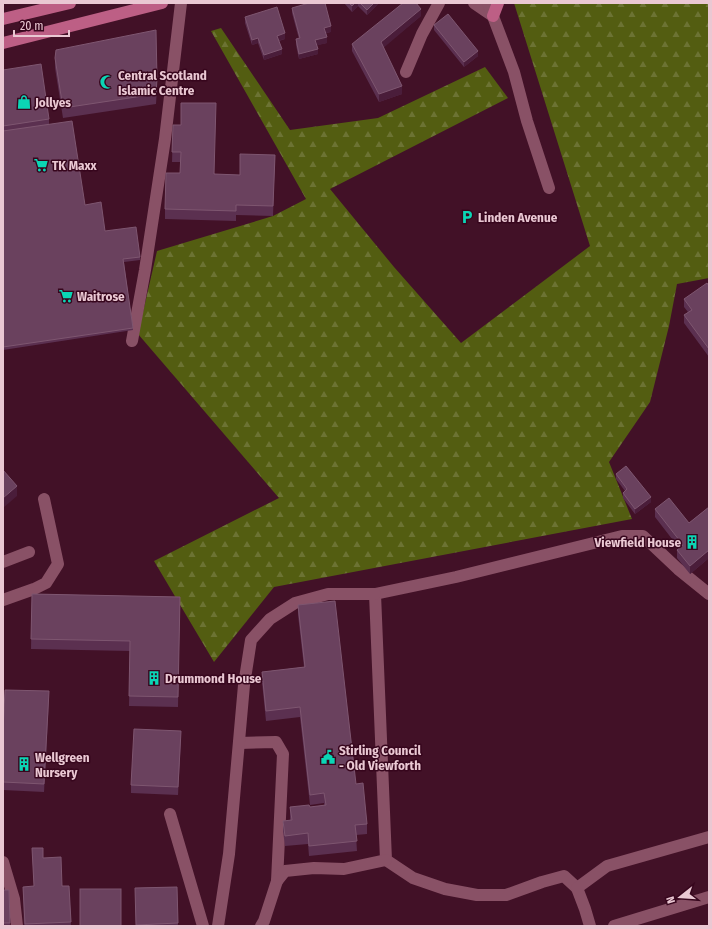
<svg xmlns="http://www.w3.org/2000/svg" width="712" height="929" font-family="'Fira Sans Condensed',sans-serif">
  <style>
    .forest { fill: url(#forest-firs) }
    .lines { fill: none; stroke-linecap: round; stroke-linejoin: round }
    .minor { stroke: #895166; stroke-width: 12 }
    .major { stroke: #bd5f85; stroke-width: 12 }
    .wall { fill: #5b3050 }
    .shaded-wall { fill: #4a1d3a }
    .building { fill: #6a415e; stroke: #7e5670 }
    .labels { text-anchor: middle; dominant-baseline: central; stroke-width: 3; stroke-linejoin: round; paint-order: stroke }
    .poi-label { font-size: 13px; font-weight: bold; fill: #eac8d3; stroke: #37061d; text-anchor: start }
  </style>
  <defs>
    <pattern id="forest-firs" width="22" height="20" patternUnits="userSpaceOnUse"><rect width="22" height="20" fill="#535d11"/><path d="M5 1l3.5 6h-7zM16 11l3.5 6h-7z" fill="#6c7333"/></pattern>
  </defs>
  <rect width="100%" height="100%" fill="#421127"/>
  <polygon class="forest" points="514,3 709,3 709,278 677,284 669,326 650,402 609,462 632,519 274,587 214,662 154,561 279,498 138,334 157,251 273,216 306,199 211,31 221,28 290,130 378,118 485,67 508,98 330,189 394,267 461,343 590,246"/>
  <g class="lines">
    <g class="minor">
      <polyline points="474,3 493,16"/>
      <polyline points="488,3 514,72 527,121 549,188"/>
      <polyline points="406,72 422,34 439,3"/>
      <polyline points="132,341 145,270 165,139 181,3"/>
      <polyline points="3,562 29,552"/>
      <polyline points="3,600 34,589 46,583 58,564 44,499"/>
      <polyline points="239,743 276,742 283,754 277,881"/>
      <polyline points="170,814 203,926"/>
      <polyline points="3,862 14,899 17,926"/>
      <polyline points="577,888 564,876 542,882 506,895 477,895 445,889 413,878 386,860 375,594 456,577 622,536 643,536 678,569 709,594"/>
      <polyline points="218,926 229,854 244,685 251,640 270,619 295,603 328,594 375,594"/>
      <polyline points="261,926 264,921 277,881 285,871 314,868 344,869 386,860"/>
      <polyline points="590,926 585,909 577,888 607,866 709,837"/>
      <polyline points="614,926 709,897"/>
    </g>
    <g class="major">
      <polyline points="493,16 498,3"/>
      <polyline points="3,19 70,3"/>
      <polyline points="3,43 162,3"/>
    </g>
  </g>
  <g class="wall">
    <polygon points="344,3 378,3 378,4 367,15 358,6 352,12"/>
    <polygon points="292,8 331,32 326,33 327,43 317,45 318,54 299,59 296,45 296,39 299,39 292,13"/>
    <polygon points="421,16 383,47 402,94 379,102 352,51 352,44"/>
    <polygon points="245,17 285,39 279,41 282,54 264,60 258,43 252,45 245,23"/>
    <polygon points="434,25 478,56 464,67 434,30"/>
    <polygon points="55,58 157,89 156,104 63,118 55,68"/>
    <polygon points="3,70 49,119 49,124 85,205 105,231 140,257 140,260 124,262 133,330 3,350"/>
    <polygon points="173,125 215,174 240,175 275,155 273,216 236,215 236,221 165,219 165,209 180,173 180,162 172,162"/>
    <polygon points="709,286 709,357 684,323 684,315 688,312 684,307 684,299"/>
    <polygon points="616,474 651,502 635,514 623,498 623,493 625,491 616,479"/>
    <polygon points="709,507 709,558 690,574 677,558 677,550 679,548 655,517 655,509 689,523"/>
    <polygon points="32,594 180,597 178,707 129,706 130,651 31,649"/>
    <polygon points="298,605 356,784 367,824 367,834 356,835 357,851 309,856 308,844 285,846 283,831 283,821 290,820 290,807 310,807 324,806 324,803 310,805 300,717 266,721 262,682 262,672 304,667 298,615"/>
    <polygon points="49,699 44,792 3,790 3,730"/>
    <polygon points="181,739 178,795 131,793 131,785"/>
    <polygon points="32,848 43,858 62,886 69,886 71,926 24,926 23,887 34,886"/>
    <polygon points="177,887 178,926 136,926 135,888"/>
    <polygon points="3,890 9,890 10,926 3,926"/>
  </g>
  <g class="shaded-wall">
    <polygon points="355,3 358,3 358,6 352,12 352,6"/>
    <polygon points="374,3 378,3 378,4 367,15 367,10"/>
    <polygon points="421,9 421,16 381,50 381,42"/>
    <polygon points="331,26 331,32 324,33 324,28"/>
    <polygon points="285,33 285,39 277,41 277,36"/>
    <polygon points="327,37 327,43 315,46 315,40"/>
    <polygon points="258,38 258,43 252,45 252,40"/>
    <polygon points="282,49 282,54 264,60 264,55"/>
    <polygon points="318,49 318,54 299,59 299,54"/>
    <polygon points="478,51 478,56 464,67 464,62"/>
    <polygon points="157,79 157,89 156,104 156,94"/>
    <polygon points="402,86 402,94 379,102 379,94"/>
    <polygon points="17,486 17,496 3,508 3,498"/>
    <polygon points="651,497 651,502 635,514 635,509"/>
    <polygon points="709,550 709,558 690,574 690,566"/>
    <polygon points="49,691 49,699 44,792 44,784"/>
  </g>
  <g class="building">
    <polygon points="309,3 325,3 331,26 324,28 327,37 315,40 318,49 299,54 296,39 300,38 292,8"/>
    <polygon points="349,3 355,3 352,6"/>
    <polygon points="360,3 374,3 367,10"/>
    <polygon points="403,3 416,3 421,9 381,42 402,86 379,94 352,44"/>
    <polygon points="277,7 285,33 277,36 282,49 264,55 258,38 252,40 245,17"/>
    <polygon points="448,14 478,51 464,62 434,25"/>
    <polygon points="156,30 157,79 156,94 63,108 55,58 56,50"/>
    <polygon points="41,64 49,119 3,126 3,70"/>
    <polygon points="181,103 216,103 214,174 240,175 240,154 275,155 273,206 236,205 236,211 165,209 166,173 180,173 181,152 172,152 173,125 181,125"/>
    <polygon points="72,121 85,205 101,202 105,231 136,227 140,257 123,259 133,328 3,347 3,131"/>
    <polygon points="707,283 709,286 709,349 684,315 692,310 684,299"/>
    <polygon points="626,466 651,497 635,509 623,493 627,489 616,474"/>
    <polygon points="3,470 17,486 3,498"/>
    <polygon points="669,498 689,523 709,507 709,550 690,566 677,550 683,545 655,509"/>
    <polygon points="32,594 180,597 178,697 129,696 130,641 31,639"/>
    <polygon points="335,601 356,784 363,783 367,824 355,825 357,841 309,846 308,833 285,836 283,821 292,820 290,807 309,805 310,807 326,805 324,793 310,795 300,707 266,711 262,672 305,667 298,605"/>
    <polygon points="5,690 49,691 44,784 3,782 3,730"/>
    <polygon points="134,729 181,731 178,787 131,785"/>
    <polygon points="32,848 43,848 43,858 61,857 62,886 69,886 71,922 25,924 23,887 34,886"/>
    <polygon points="177,887 178,923 136,925 135,888"/>
    <rect x="80" y="889" width="41" height="37"/>
    <polygon points="3,890 9,890 10,923 3,923"/>
  </g>
  <defs>
    <symbol id="mosque-bare" viewBox="-9 -9 18 18"><path d="M3.5-4.9A6 6 0 1 0 3.5 4.9A5 5 0 1 1 3.5-4.9Z" fill="#0bd5b5" stroke="#37061d" stroke-width="2.5" paint-order="stroke"/></symbol>
    <symbol id="shop-bare" viewBox="-9 -9 18 18"><path d="M-5-2.5h2.3a2.7 3.5 0 0 1 5.4 0H5L5.5 6h-11ZM-1.5-2.5h3a1.5 2.3 0 0 0-3 0Z" fill="#0bd5b5" stroke="#37061d" stroke-width="2.5" paint-order="stroke"/></symbol>
    <symbol id="supermarket-bare" viewBox="-9 -9 18 18"><path d="M-6-5.5h2.5l.6 2H6L4.5 2H-2.5L-4.4-4H-6ZM-1.5 3.2a1.3 1.3 0 1 0 .1 0ZM3 3.2a1.3 1.3 0 1 0 .1 0Z" fill="#0bd5b5" stroke="#37061d" stroke-width="2.5" paint-order="stroke"/></symbol>
    <symbol id="parking-bare" viewBox="-9 -9 18 18"><path d="M-3.5-5.5H1a3.5 3.5 0 0 1 0 7H-1V5.5H-3.5ZM-1-3.4V-.6H.8a1.4 1.4 0 0 0 0-2.8Z" fill="#0bd5b5" stroke="#37061d" stroke-width="2.5" paint-order="stroke"/></symbol>
    <symbol id="building-bare" viewBox="-9 -9 18 18"><path d="M-4-6H4V6H1V3H-1V6H-4ZM-2.5-4.3h1.7v1.8h-1.7ZM.8-4.3h1.7v1.8H.8ZM-2.5-1h1.7V.8h-1.7ZM.8-1h1.7V.8H.8Z" fill="#0bd5b5" stroke="#37061d" stroke-width="2.5" paint-order="stroke"/></symbol>
    <symbol id="civic-bare" viewBox="-9 -9 18 18"><path d="M-.6-6.5H3V-4.5H.6V-3L4-1V1h2V6H-6V1h2V-1L-.6-3ZM-1.2 2.5V6h2.4V2.5Z" fill="#0bd5b5" stroke="#37061d" stroke-width="2.5" paint-order="stroke"/></symbol>
  </defs>
  <g fill-rule="evenodd">
    <use href="#mosque-bare" x="97" y="72" width="20" height="20"/>
    <use href="#shop-bare" x="14" y="92" width="20" height="20"/>
    <use href="#supermarket-bare" x="31" y="155" width="20" height="20"/>
    <use href="#parking-bare" x="457" y="207" width="20" height="20"/>
    <use href="#supermarket-bare" x="56" y="286" width="20" height="20"/>
    <use href="#building-bare" x="682" y="532" width="20" height="20"/>
    <use href="#building-bare" x="144" y="668" width="20" height="20"/>
    <use href="#civic-bare" x="318" y="747" width="20" height="20"/>
    <use href="#building-bare" x="14" y="754" width="20" height="20"/>
  </g>
  <g class="labels">
    <g class="poi-label">
      <text x="118" y="75">Central Scotland<tspan x="118" dy="15">Islamic Centre</tspan></text>
      <text x="35" y="102">Jollyes</text>
      <text x="52" y="165">TK Maxx</text>
      <text x="478" y="217">Linden Avenue</text>
      <text x="77" y="296">Waitrose</text>
      <text x="681" y="542" text-anchor="end">Viewfield House</text>
      <text x="165" y="678">Drummond House</text>
      <text x="339" y="750">Stirling Council<tspan x="339" dy="15">- Old Viewforth</tspan></text>
      <text x="35" y="757">Wellgreen<tspan x="35" dy="15">Nursery</tspan></text>
    </g>
  </g>
  <rect width="712" height="929" fill="none" stroke="#eac8d3" stroke-width="8"/>
  <g transform="translate(680 897) rotate(253)" stroke="#37061d" stroke-width="3" paint-order="stroke">
  <path d="M0-3L7 15L0 10L-7 15Z" fill="#eac8d3"/>
  <text y="-6" font-size="11" font-weight="bold" text-anchor="middle" fill="#eac8d3">N</text>
  </g>
  <path d="M14 30v6h55v-6" fill="none" stroke="#eac8d3" stroke-width="2"/>
  <text x="20" y="30" font-size="12" fill="#eac8d3" stroke="#37061d" stroke-width="3" paint-order="stroke">20 m</text>
</svg>
